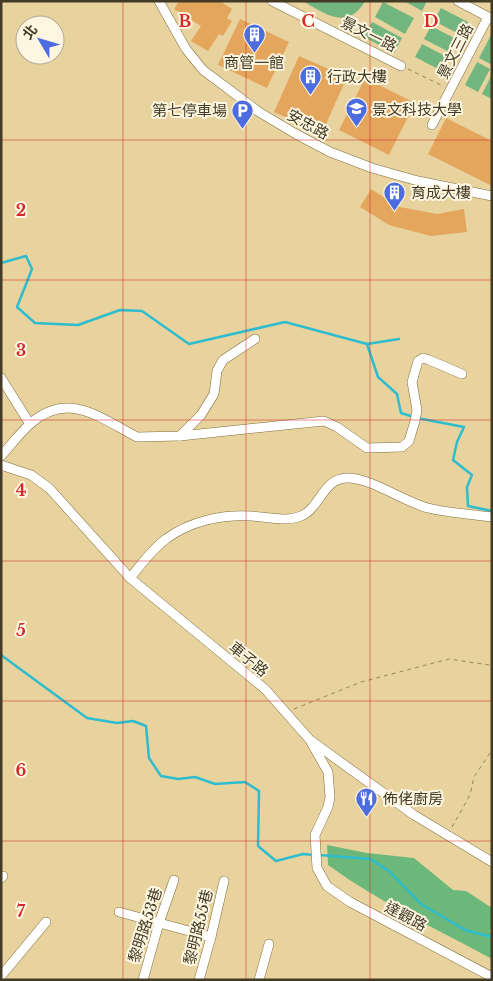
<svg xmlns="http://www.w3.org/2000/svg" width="493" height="981" font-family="'Libre Baskerville','Noto Sans TC',serif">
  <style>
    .green { fill: #72b57e }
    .forest { fill: #6cb87b }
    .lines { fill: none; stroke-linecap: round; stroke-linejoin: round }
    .stream { stroke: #2ebccf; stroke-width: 2.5 }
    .building { fill: #e4a65d }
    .minor-casing { stroke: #806d3b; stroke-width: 10 }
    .path { stroke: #92845f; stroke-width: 1; stroke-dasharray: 4 4; stroke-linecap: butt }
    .minor { stroke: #fff; stroke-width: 9 }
    .grid { fill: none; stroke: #d62828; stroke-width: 1; stroke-opacity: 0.55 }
    .labels { text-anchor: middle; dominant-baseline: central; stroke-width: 4; stroke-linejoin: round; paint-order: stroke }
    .street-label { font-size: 15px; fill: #433b25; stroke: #fef6e1 }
    .poi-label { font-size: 15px; fill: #433b25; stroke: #fef6e1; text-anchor: start }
    .grid-label { font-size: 16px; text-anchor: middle; font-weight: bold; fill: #d62828; stroke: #fef6e1; stroke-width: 4; stroke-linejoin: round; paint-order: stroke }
  </style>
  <rect width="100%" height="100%" fill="#e8d39e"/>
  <g class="green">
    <path d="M303 1H365C348 31 325 14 303 1Z"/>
    <polygon points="404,1 427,1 422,11"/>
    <polygon points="383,2 414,18 405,34 375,17"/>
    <polygon points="441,8 468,22 461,35 434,21"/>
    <polygon points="372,22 402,38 394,53 364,37"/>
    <polygon points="431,26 458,40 451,53 424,39"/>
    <polygon points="491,35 492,36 492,65 479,58"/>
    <polygon points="422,44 449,58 442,71 415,57"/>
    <polygon points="477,62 490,69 478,92 465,85"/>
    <polygon points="492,74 492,99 482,94"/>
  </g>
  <path class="forest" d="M327 845 367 853 414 858 453 890 466 891 492 908V928L489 931 492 932V959C436 929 379 902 328 865Z"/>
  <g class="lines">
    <g class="stream">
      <polyline points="1,263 26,256 32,269 17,307 35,323 78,325 120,310 142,311 189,344 285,322 367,344 378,377 397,394 401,413 417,418 464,427 457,442 453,460 472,475 467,487 468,506 492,511"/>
      <polyline points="367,344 399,339"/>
      <polyline points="1,655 87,718 117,723 133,721 146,726 149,758 161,776 178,779 195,777 215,784 245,782 259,791 258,846 276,861 303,854 314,855"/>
      <polyline points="319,855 370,859 389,871 421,904 465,930 492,937"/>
    </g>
  </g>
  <g class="building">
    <polygon points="179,1 220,1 232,9 227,18 232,21 223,36 219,34 208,51 191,41 201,26 174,9"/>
    <polygon points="240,19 289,42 267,88 218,65"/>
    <polygon points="299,56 347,77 322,133 274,112"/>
    <polygon points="365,78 415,103 389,155 339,130"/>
    <polygon points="446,118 492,141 492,186 428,154"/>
    <polygon points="371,189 400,207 437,214 464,209 467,232 431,236 389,225 360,207"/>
  </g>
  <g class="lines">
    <defs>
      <g id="minor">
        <polyline points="159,1 186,49 203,70 259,112 296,134 330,152 372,168 418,181 492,196"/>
        <polyline points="272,1 401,66"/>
        <polyline points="458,1 492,19"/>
        <polyline points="432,125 488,17"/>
        <polyline points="1,378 30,424"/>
        <polyline points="180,436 201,415 214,394 217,371 223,360 255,339"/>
        <path d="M1 456C11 445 20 433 30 424 68 390 100 418 137 437L180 436 324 421 337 427 367 448 402 447 409 441 415 421 417 410 412 382 418 361 423 358 429 360 462 374"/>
        <polyline points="1,465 31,475 49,488 130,578 265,689 310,740 414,815 492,862"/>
        <path d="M130 578C141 565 152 549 166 539 190 521 223 514 252 516 267 517 287 522 301 516 320 508 323 479 346 478 370 477 404 502 428 508 448 513 471 514 492 517"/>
        <polyline points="311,742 328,772 330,797 328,807 315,835 317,868 327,886 350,902 492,977"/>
        <polyline points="1,878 3,876"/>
        <polyline points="119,912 211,937"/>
        <polyline points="1,976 46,922"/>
        <polyline points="143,980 159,923 174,880"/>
        <polyline points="199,980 211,937 224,881"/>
        <polyline points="259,980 269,944"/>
      </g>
    </defs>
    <use href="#minor" class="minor-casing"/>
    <g class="path">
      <polyline points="408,69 443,86"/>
      <polyline points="294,709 361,682 449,659 489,665 492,667"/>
      <polyline points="452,827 470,795 474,777 492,750"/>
    </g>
    <use href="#minor" class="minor"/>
  </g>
  <path class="grid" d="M123 1V980M246 1V980M370 1V980M1 140H492M1 280H492M1 420H492M1 561H492M1 701H492M1 841H492"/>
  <defs>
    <symbol id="building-pin" viewBox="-11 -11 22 30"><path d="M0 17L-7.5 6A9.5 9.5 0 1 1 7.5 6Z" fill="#4d6ce0" stroke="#fef6e1"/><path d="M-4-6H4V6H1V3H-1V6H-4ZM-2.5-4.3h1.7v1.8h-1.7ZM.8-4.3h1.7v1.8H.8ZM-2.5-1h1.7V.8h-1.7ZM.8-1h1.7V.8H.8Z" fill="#fff"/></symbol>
    <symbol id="university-pin" viewBox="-11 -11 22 30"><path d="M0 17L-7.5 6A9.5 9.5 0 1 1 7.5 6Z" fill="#4d6ce0" stroke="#fef6e1"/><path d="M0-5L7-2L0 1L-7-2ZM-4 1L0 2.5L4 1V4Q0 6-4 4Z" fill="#fff"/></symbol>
    <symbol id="parking-pin" viewBox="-11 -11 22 30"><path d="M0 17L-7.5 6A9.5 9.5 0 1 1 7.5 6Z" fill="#4d6ce0" stroke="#fef6e1"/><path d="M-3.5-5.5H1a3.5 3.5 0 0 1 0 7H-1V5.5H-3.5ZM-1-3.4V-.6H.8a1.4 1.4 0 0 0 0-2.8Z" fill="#fff"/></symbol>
    <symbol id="restaurant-pin" viewBox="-11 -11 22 30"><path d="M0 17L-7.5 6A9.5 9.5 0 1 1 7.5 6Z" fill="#4d6ce0" stroke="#fef6e1"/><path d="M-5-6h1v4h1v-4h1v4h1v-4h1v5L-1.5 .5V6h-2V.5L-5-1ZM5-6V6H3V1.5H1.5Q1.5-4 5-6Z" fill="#fff"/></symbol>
  </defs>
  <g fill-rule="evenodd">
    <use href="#building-pin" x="242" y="22" width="25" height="34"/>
    <use href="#building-pin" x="298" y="64" width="25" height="34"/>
    <use href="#university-pin" x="344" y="96" width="25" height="34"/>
    <use href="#parking-pin" x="230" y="98" width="25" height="34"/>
    <use href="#building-pin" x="382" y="180" width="25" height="34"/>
    <use href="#restaurant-pin" x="354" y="786" width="25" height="34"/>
  </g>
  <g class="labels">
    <g class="street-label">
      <text transform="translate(369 34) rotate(26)">景文一路</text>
      <text transform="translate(455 51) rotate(-63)">景文三路</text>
      <text transform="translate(308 124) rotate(29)">安忠路</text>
      <text transform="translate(249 659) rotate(39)">車子路</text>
      <text transform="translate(406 916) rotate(28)">達觀路</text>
      <text transform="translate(145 925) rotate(-72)">黎明路53巷</text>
      <text transform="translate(198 927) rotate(-76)">黎明路55巷</text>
    </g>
    <g class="poi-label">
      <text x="254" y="62" text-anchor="middle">商管一館</text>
      <text x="327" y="76">行政大樓</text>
      <text x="372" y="109">景文科技大學</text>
      <text x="227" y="110" text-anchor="end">第七停車場</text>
      <text x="411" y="192">育成大樓</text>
      <text x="383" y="798">佈佬廚房</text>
    </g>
  </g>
  <g class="grid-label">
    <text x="185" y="27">B</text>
    <text x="308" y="27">C</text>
    <text x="431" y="27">D</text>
    <text x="21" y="216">2</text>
    <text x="21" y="356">3</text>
    <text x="21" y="496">4</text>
    <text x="21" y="636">5</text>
    <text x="21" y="776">6</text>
    <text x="21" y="917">7</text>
  </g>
  <rect width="493" height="981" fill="none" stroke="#433b25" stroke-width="5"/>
  <g transform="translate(40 40) rotate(308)"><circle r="24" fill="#fef6e1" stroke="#b3ab96"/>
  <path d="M0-4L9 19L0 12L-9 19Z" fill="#4d6ce0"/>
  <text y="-8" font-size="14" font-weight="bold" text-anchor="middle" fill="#433b25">北</text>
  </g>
</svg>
